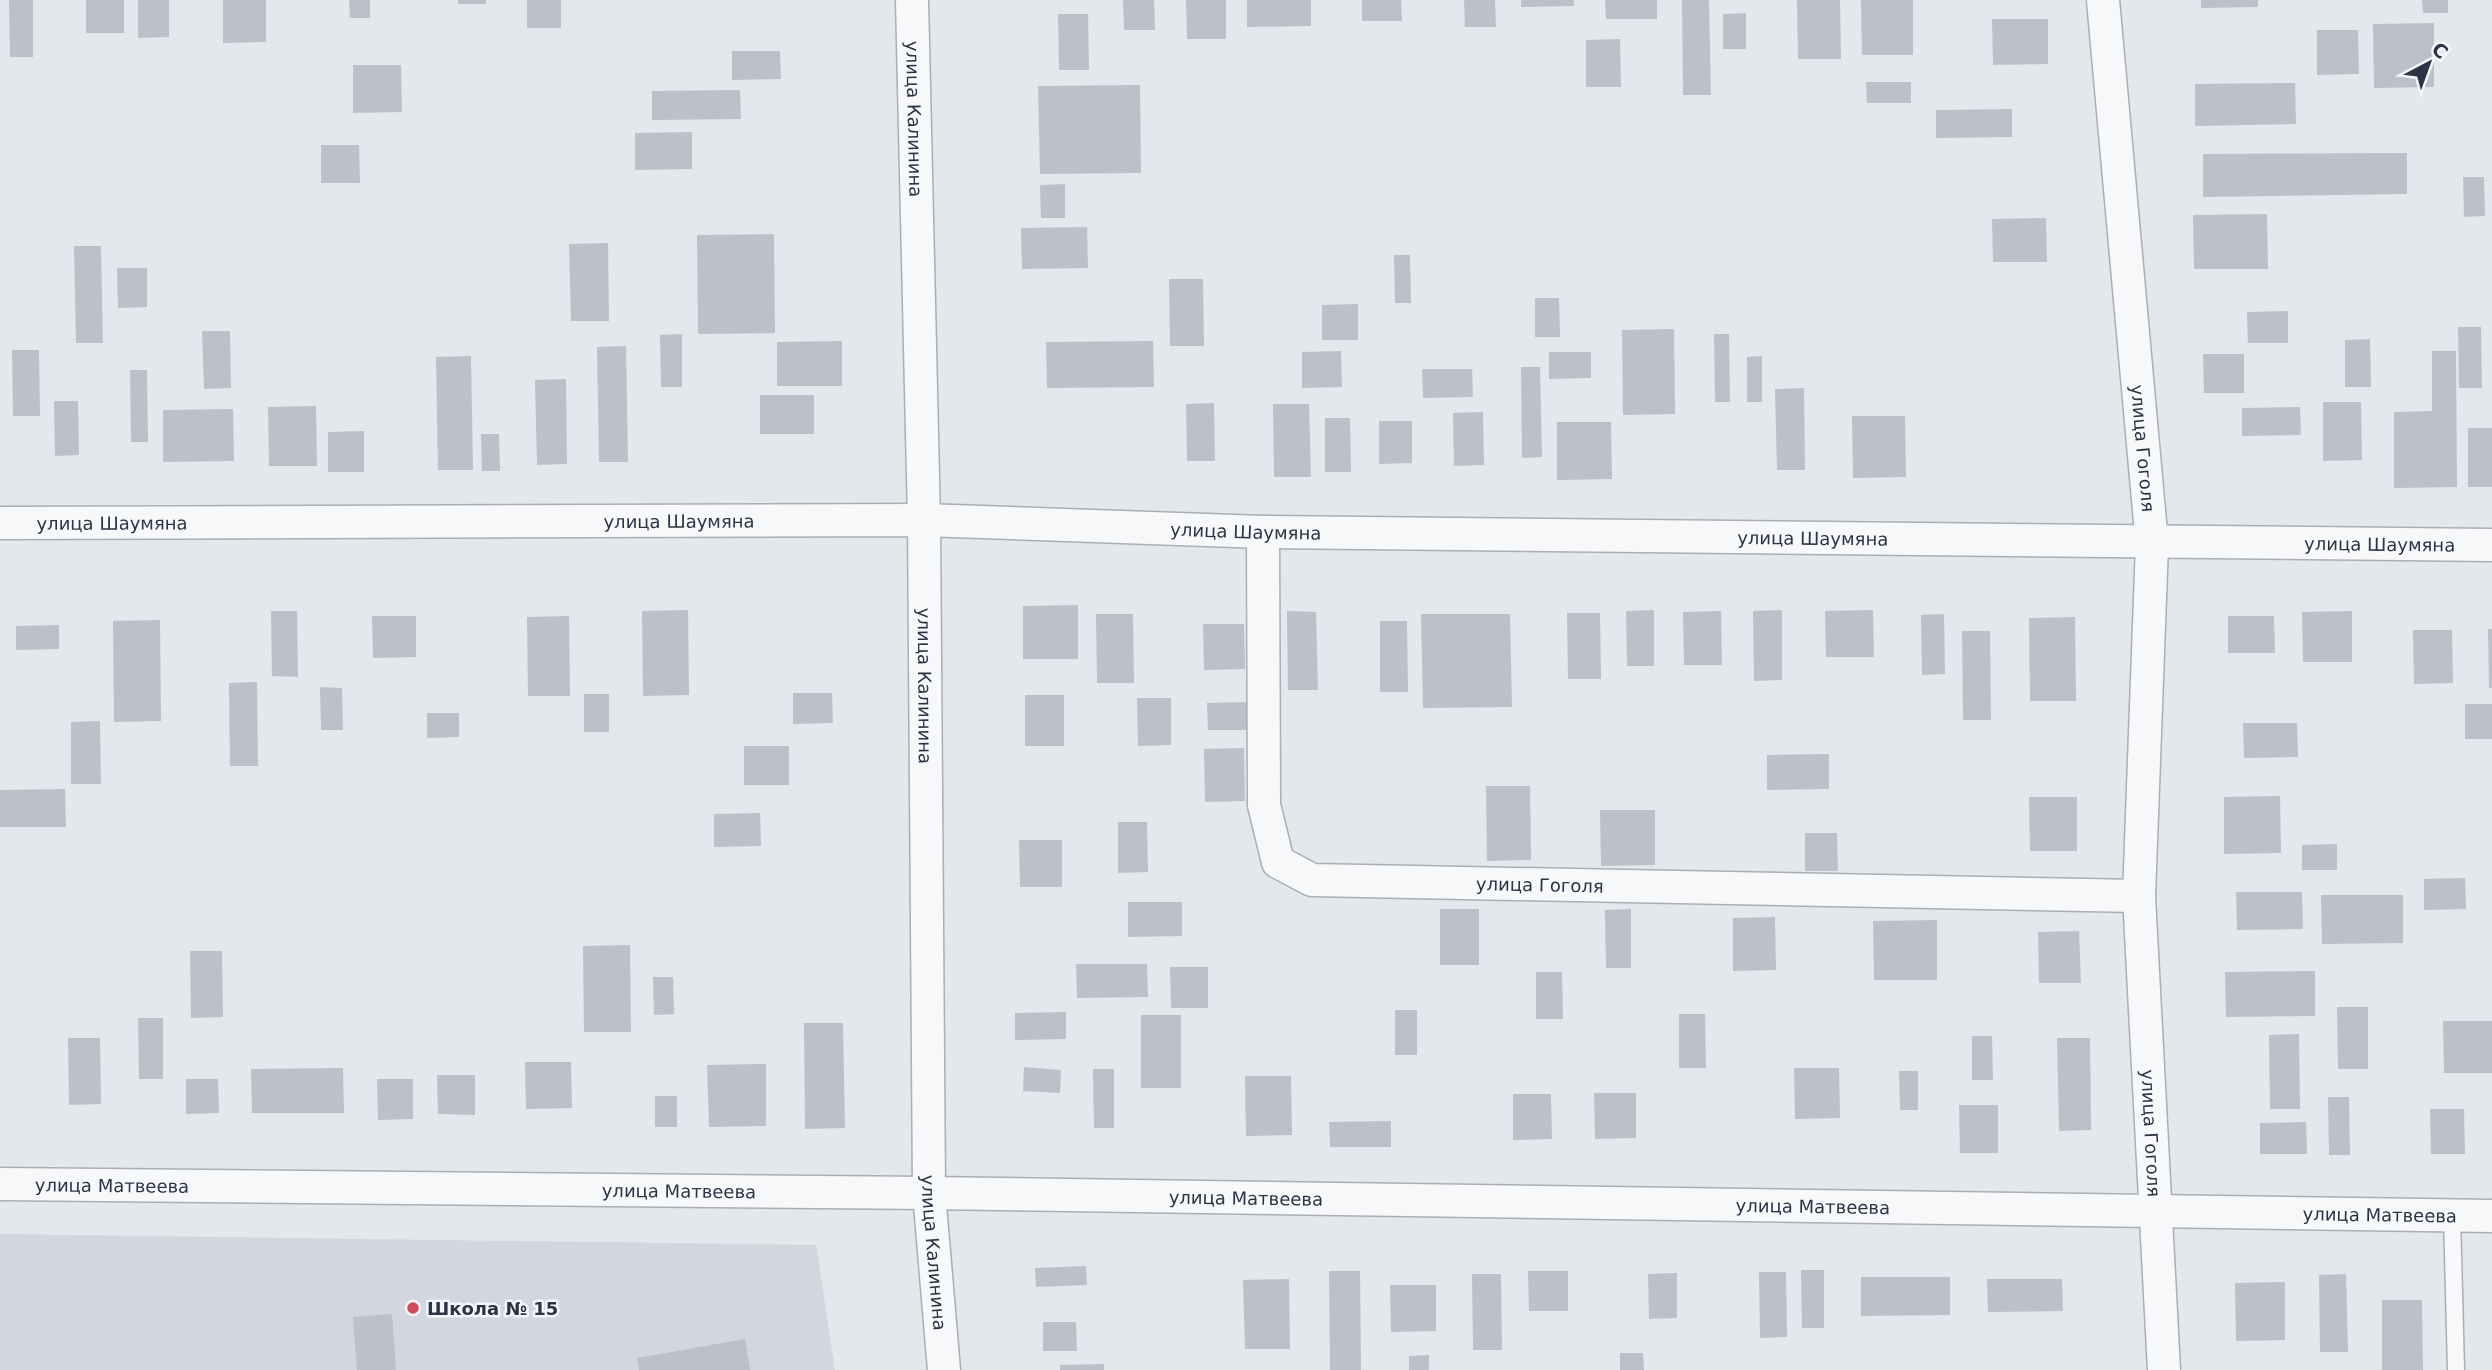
<svg xmlns="http://www.w3.org/2000/svg" width="2492" height="1370" font-family="'DejaVu Sans',sans-serif">
  <style>
    .built { fill: #d2d6de }
    .building { fill: #bbc0ca }
    .lines { fill: none; stroke-linecap: round; stroke-linejoin: round }
    .lane-casing { stroke: #a9aeb7; stroke-width: 19 }
    .street-casing { stroke: #a9aeb7; stroke-width: 35 }
    .lane { stroke: #f7f8fa; stroke-width: 16 }
    .street { stroke: #f7f8fa; stroke-width: 32 }
    .poi-dot { fill: #d1495b; stroke: #f4f6f9; stroke-width: 2.5 }
    .labels { text-anchor: middle; dominant-baseline: central; stroke-width: 5; stroke-linejoin: round; paint-order: stroke }
    .street-label { font-size: 18px; fill: #2b3445; stroke: #f4f6f9 }
    .poi-label { font-size: 18px; font-weight: bold; fill: #2b3445; stroke: #f4f6f9; text-anchor: start }
  </style>
  <rect width="100%" height="100%" fill="#e4e7ec"/>
  <polygon class="built" points="0,1234 816,1245 835,1370 0,1370"/>
  <g class="building">
    <polygon points="9,0 33,0 33,57 10,57"/>
    <rect x="86" y="0" width="38" height="33"/>
    <polygon points="138,0 169,0 169,37 138,38"/>
    <polygon points="223,0 266,0 266,42 223,43"/>
    <polygon points="349,0 370,0 370,18 350,18"/>
    <rect x="458" y="0" width="28" height="4"/>
    <rect x="527" y="0" width="34" height="28"/>
    <polygon points="1123,0 1154,0 1155,30 1124,30"/>
    <polygon points="1186,0 1226,0 1226,39 1187,39"/>
    <polygon points="1247,0 1311,0 1311,26 1247,27"/>
    <polygon points="1362,0 1401,0 1402,21 1362,21"/>
    <polygon points="1464,0 1495,0 1496,27 1465,27"/>
    <polygon points="1521,0 1574,0 1574,6 1521,7"/>
    <polygon points="1605,0 1657,0 1657,19 1606,19"/>
    <polygon points="1682,0 1709,0 1711,95 1683,95"/>
    <polygon points="1797,0 1840,0 1841,59 1798,59"/>
    <polygon points="1861,0 1913,0 1913,55 1862,55"/>
    <polygon points="2201,0 2258,0 2258,7 2201,8"/>
    <polygon points="2422,0 2448,0 2448,13 2423,13"/>
    <polygon points="1746,13 1746,49 1723,49 1723,14"/>
    <polygon points="1058,14 1088,14 1089,70 1059,70"/>
    <polygon points="1992,19 2048,19 2048,64 1993,65"/>
    <polygon points="2434,23 2434,87 2374,88 2373,24"/>
    <polygon points="2317,30 2358,30 2359,74 2317,75"/>
    <polygon points="1620,39 1621,87 1586,87 1586,40"/>
    <polygon points="732,51 780,51 781,79 732,80"/>
    <polygon points="353,65 401,65 402,112 353,113"/>
    <polygon points="1866,82 1911,82 1911,103 1867,103"/>
    <polygon points="2295,83 2296,124 2195,126 2195,84"/>
    <polygon points="1140,85 1141,173 1040,174 1038,86"/>
    <polygon points="740,90 741,119 652,120 652,91"/>
    <polygon points="2012,109 2012,137 1936,138 1936,110"/>
    <polygon points="692,132 692,169 635,170 635,133"/>
    <polygon points="321,145 359,145 360,183 321,183"/>
    <polygon points="2407,153 2407,194 2203,197 2203,154"/>
    <polygon points="2463,177 2484,177 2485,216 2464,217"/>
    <polygon points="1065,184 1065,218 1041,218 1040,185"/>
    <polygon points="2267,214 2268,269 2194,269 2193,215"/>
    <polygon points="2046,218 2047,262 1993,262 1992,219"/>
    <polygon points="1087,227 1088,268 1022,269 1021,228"/>
    <polygon points="774,234 775,333 698,334 697,235"/>
    <polygon points="608,243 609,321 571,321 569,244"/>
    <polygon points="74,246 101,246 103,343 76,343"/>
    <polygon points="1394,255 1410,255 1411,303 1395,303"/>
    <polygon points="117,268 147,268 147,307 118,308"/>
    <polygon points="1169,279 1203,279 1204,346 1170,346"/>
    <polygon points="1535,298 1559,298 1560,337 1535,337"/>
    <polygon points="1358,304 1358,340 1322,340 1322,305"/>
    <polygon points="2288,311 2288,343 2248,343 2247,312"/>
    <polygon points="2458,327 2481,327 2482,388 2459,388"/>
    <polygon points="1674,329 1675,414 1623,415 1622,330"/>
    <polygon points="202,331 230,331 231,388 204,389"/>
    <polygon points="682,334 682,387 661,387 660,335"/>
    <polygon points="1714,334 1729,334 1730,402 1715,402"/>
    <polygon points="2370,339 2371,387 2345,387 2345,340"/>
    <polygon points="842,341 842,386 777,386 777,342"/>
    <polygon points="1153,341 1154,387 1047,388 1046,342"/>
    <polygon points="626,346 628,462 599,462 597,347"/>
    <polygon points="12,350 39,350 40,416 13,416"/>
    <polygon points="1341,351 1342,387 1302,388 1302,352"/>
    <polygon points="2432,351 2456,351 2457,487 2394,488 2394,412 2432,411"/>
    <polygon points="1549,352 1591,352 1591,378 1549,379"/>
    <polygon points="2203,354 2244,354 2244,393 2204,393"/>
    <polygon points="471,356 473,470 438,470 436,357"/>
    <polygon points="1762,356 1762,402 1747,402 1747,357"/>
    <polygon points="1521,367 1540,367 1542,457 1522,458"/>
    <polygon points="1422,369 1472,369 1473,397 1423,398"/>
    <polygon points="130,370 147,370 148,442 131,442"/>
    <polygon points="566,379 567,464 537,465 535,380"/>
    <polygon points="1804,388 1805,470 1777,470 1775,389"/>
    <rect x="760" y="395" width="54" height="39"/>
    <polygon points="54,401 78,401 79,455 55,456"/>
    <polygon points="2323,402 2361,402 2362,460 2323,461"/>
    <polygon points="1214,403 1215,461 1187,461 1186,404"/>
    <polygon points="1273,404 1309,404 1311,477 1274,477"/>
    <polygon points="316,406 317,466 269,466 268,407"/>
    <polygon points="2300,407 2301,435 2242,436 2242,408"/>
    <polygon points="233,409 234,461 163,462 163,410"/>
    <polygon points="1483,412 1484,465 1454,466 1453,413"/>
    <polygon points="1852,416 1905,416 1906,477 1853,478"/>
    <polygon points="1325,418 1350,418 1351,472 1325,472"/>
    <polygon points="1379,421 1412,421 1412,463 1379,464"/>
    <polygon points="1557,422 1611,422 1612,479 1557,480"/>
    <rect x="2468" y="428" width="24" height="59"/>
    <polygon points="364,431 364,472 328,472 328,432"/>
    <polygon points="481,434 499,434 500,471 482,471"/>
    <polygon points="1078,605 1078,659 1023,659 1023,606"/>
    <polygon points="688,610 689,695 643,696 642,611"/>
    <polygon points="1654,610 1654,666 1627,666 1626,611"/>
    <polygon points="1782,610 1782,680 1754,681 1753,611"/>
    <polygon points="1873,610 1874,657 1826,657 1825,611"/>
    <polygon points="271,611 297,611 298,677 272,676"/>
    <polygon points="1287,611 1316,612 1318,690 1288,690"/>
    <polygon points="1721,611 1722,665 1684,665 1683,612"/>
    <polygon points="2352,611 2352,662 2303,662 2302,612"/>
    <polygon points="1567,613 1600,613 1601,679 1568,679"/>
    <polygon points="1096,614 1133,614 1134,683 1097,683"/>
    <polygon points="1421,614 1510,614 1512,707 1423,708"/>
    <polygon points="1944,614 1945,674 1922,675 1921,615"/>
    <polygon points="372,616 416,616 416,657 373,658"/>
    <polygon points="569,616 570,696 528,696 527,617"/>
    <polygon points="2228,616 2274,616 2275,653 2228,653"/>
    <polygon points="2075,617 2076,701 2030,701 2029,618"/>
    <polygon points="160,620 161,721 114,722 113,621"/>
    <polygon points="1380,621 1407,621 1408,692 1380,692"/>
    <polygon points="1203,624 1244,624 1245,669 1204,670"/>
    <polygon points="59,625 59,649 16,650 16,626"/>
    <polygon points="2488,629 2492,629 2492,688 2489,688"/>
    <polygon points="2413,630 2452,630 2453,683 2414,684"/>
    <polygon points="1962,631 1990,631 1991,720 1963,720"/>
    <polygon points="257,682 258,766 230,766 229,683"/>
    <polygon points="320,687 342,688 343,730 321,730"/>
    <polygon points="793,693 832,693 833,723 793,724"/>
    <rect x="584" y="694" width="25" height="38"/>
    <rect x="1025" y="695" width="39" height="51"/>
    <polygon points="1137,698 1171,698 1171,745 1138,746"/>
    <polygon points="1249,702 1249,730 1208,730 1207,703"/>
    <rect x="2465" y="704" width="27" height="35"/>
    <polygon points="427,713 459,713 459,737 427,738"/>
    <polygon points="100,721 101,784 71,784 71,722"/>
    <polygon points="2243,723 2297,723 2298,757 2244,758"/>
    <rect x="744" y="746" width="45" height="39"/>
    <polygon points="1244,748 1245,801 1205,802 1204,749"/>
    <polygon points="1829,754 1829,789 1767,790 1767,755"/>
    <polygon points="1486,786 1530,786 1531,860 1487,861"/>
    <polygon points="65,789 66,827 0,827 0,790"/>
    <polygon points="2280,796 2281,853 2224,854 2224,797"/>
    <polygon points="2029,797 2077,797 2077,851 2030,851"/>
    <polygon points="1600,810 1655,810 1655,865 1601,866"/>
    <polygon points="760,813 761,846 714,847 714,814"/>
    <polygon points="1118,822 1147,822 1148,872 1118,873"/>
    <polygon points="1805,833 1837,833 1838,871 1805,871"/>
    <polygon points="1019,840 1062,840 1062,887 1020,887"/>
    <polygon points="2337,844 2337,870 2302,870 2302,845"/>
    <polygon points="2465,878 2466,909 2424,910 2424,879"/>
    <polygon points="2236,892 2302,892 2303,929 2237,930"/>
    <polygon points="2321,895 2403,895 2403,943 2322,944"/>
    <polygon points="1128,902 1182,902 1182,936 1128,937"/>
    <rect x="1440" y="909" width="39" height="56"/>
    <polygon points="1631,909 1631,968 1606,968 1605,910"/>
    <polygon points="1775,917 1776,970 1733,971 1733,918"/>
    <polygon points="1937,920 1937,980 1874,980 1873,921"/>
    <polygon points="2079,931 2081,983 2039,983 2038,932"/>
    <polygon points="630,945 631,1032 584,1032 583,946"/>
    <polygon points="190,951 222,951 223,1017 191,1018"/>
    <polygon points="1076,964 1147,964 1148,997 1077,998"/>
    <polygon points="1170,967 1208,967 1208,1008 1171,1008"/>
    <polygon points="2315,971 2315,1016 2226,1017 2225,972"/>
    <polygon points="1536,972 1562,972 1563,1019 1536,1019"/>
    <polygon points="653,977 673,977 674,1014 654,1015"/>
    <polygon points="2337,1007 2368,1007 2368,1069 2338,1069"/>
    <rect x="1395" y="1010" width="22" height="45"/>
    <polygon points="1066,1012 1066,1039 1015,1040 1015,1013"/>
    <polygon points="1679,1014 1705,1014 1706,1068 1679,1068"/>
    <rect x="1141" y="1015" width="40" height="73"/>
    <polygon points="138,1018 163,1018 163,1079 139,1079"/>
    <polygon points="2443,1021 2492,1021 2492,1073 2444,1073"/>
    <polygon points="804,1023 843,1023 845,1128 805,1129"/>
    <polygon points="2299,1034 2300,1109 2270,1109 2269,1035"/>
    <polygon points="1972,1036 1992,1036 1993,1080 1972,1080"/>
    <polygon points="68,1038 100,1038 101,1104 69,1105"/>
    <polygon points="2057,1038 2090,1038 2091,1130 2059,1131"/>
    <polygon points="525,1062 571,1062 572,1108 526,1109"/>
    <polygon points="766,1064 766,1126 709,1127 707,1065"/>
    <polygon points="1024,1067 1061,1070 1060,1093 1023,1091"/>
    <polygon points="343,1068 344,1113 252,1113 251,1069"/>
    <polygon points="1794,1068 1839,1068 1840,1118 1795,1119"/>
    <polygon points="1093,1069 1114,1069 1114,1128 1094,1128"/>
    <polygon points="1899,1071 1918,1071 1918,1110 1900,1110"/>
    <polygon points="437,1075 475,1075 475,1115 438,1114"/>
    <polygon points="1245,1076 1291,1076 1292,1135 1246,1136"/>
    <polygon points="186,1079 218,1079 219,1113 186,1114"/>
    <polygon points="377,1079 413,1079 413,1119 378,1120"/>
    <polygon points="1594,1093 1636,1093 1636,1138 1595,1139"/>
    <polygon points="1513,1094 1551,1094 1552,1139 1513,1140"/>
    <rect x="655" y="1096" width="22" height="31"/>
    <polygon points="2328,1097 2349,1097 2350,1155 2329,1155"/>
    <polygon points="1959,1105 1998,1105 1998,1153 1960,1153"/>
    <polygon points="2430,1109 2464,1109 2465,1154 2431,1154"/>
    <polygon points="1391,1121 1391,1147 1330,1147 1329,1122"/>
    <polygon points="2306,1122 2307,1154 2260,1154 2260,1123"/>
    <polygon points="1086,1266 1087,1285 1036,1287 1035,1268"/>
    <polygon points="1801,1270 1824,1270 1824,1328 1802,1328"/>
    <polygon points="1329,1271 1360,1271 1361,1370 1330,1370"/>
    <polygon points="1528,1271 1568,1271 1568,1311 1529,1311"/>
    <polygon points="1759,1272 1786,1272 1787,1337 1760,1338"/>
    <polygon points="1677,1273 1677,1318 1649,1319 1648,1274"/>
    <polygon points="1472,1274 1501,1274 1502,1350 1473,1350"/>
    <polygon points="2346,1274 2348,1352 2320,1352 2319,1275"/>
    <polygon points="1861,1277 1950,1277 1950,1315 1861,1316"/>
    <polygon points="1289,1279 1290,1349 1245,1349 1243,1280"/>
    <polygon points="1987,1279 2062,1279 2063,1311 1988,1312"/>
    <polygon points="2285,1282 2285,1340 2236,1341 2235,1283"/>
    <polygon points="1390,1285 1436,1285 1436,1331 1391,1332"/>
    <polygon points="2382,1300 2422,1300 2423,1370 2382,1370"/>
    <polygon points="392,1314 396,1370 357,1370 353,1317"/>
    <polygon points="1043,1322 1076,1322 1077,1351 1043,1351"/>
    <polygon points="745,1339 750,1370 639,1370 637,1358"/>
    <polygon points="1620,1353 1643,1353 1644,1370 1620,1370"/>
    <polygon points="1429,1355 1429,1370 1409,1370 1409,1356"/>
    <polygon points="1104,1364 1104,1370 1060,1370 1060,1365"/>
  </g>
  <g class="lines">
    <defs>
      <polyline id="lane" points="2452,1215 2456,1370"/>
      <g id="street">
        <path id="s1" d="M912 0 924 520 929 1193 944 1370"/>
        <path id="s2" d="M2103 0 2152 544 2139 896 2164 1370"/>
        <path id="s3" d="M0 523 924 520 1263 532 2492 545"/>
        <path id="s4" d="M1263 532 1264 805 1278 862 1312 880 2139 896"/>
        <path id="s5" d="M0 1184 929 1193 2492 1216"/>
      </g>
    </defs>
    <use href="#lane" class="lane-casing"/>
    <use href="#street" class="street-casing"/>
    <use href="#lane" class="lane"/>
    <use href="#street" class="street"/>
  </g>
  <circle class="poi-dot" cx="413" cy="1308" r="7"/>
  <g class="labels">
    <g class="street-label">
      <text stroke="none"><textPath href="#s1" startOffset="119">улица Калинина</textPath></text>
      <text stroke="none"><textPath href="#s2" startOffset="450">улица Гоголя</textPath></text>
      <text stroke="none"><textPath href="#s3" startOffset="679">улица Шаумяна</textPath></text>
      <text stroke="none"><textPath href="#s3" startOffset="112">улица Шаумяна</textPath></text>
      <text stroke="none"><textPath href="#s3" startOffset="1246">улица Шаумяна</textPath></text>
      <text stroke="none"><textPath href="#s3" startOffset="1813">улица Шаумяна</textPath></text>
      <text stroke="none"><textPath href="#s3" startOffset="2380">улица Шаумяна</textPath></text>
      <text stroke="none"><textPath href="#s1" startOffset="686">улица Калинина</textPath></text>
      <text stroke="none"><textPath href="#s4" startOffset="598">улица Гоголя</textPath></text>
      <text stroke="none"><textPath href="#s2" startOffset="1136">улица Гоголя</textPath></text>
      <text stroke="none"><textPath href="#s5" startOffset="112">улица Матвеева</textPath></text>
      <text stroke="none"><textPath href="#s5" startOffset="679">улица Матвеева</textPath></text>
      <text stroke="none"><textPath href="#s5" startOffset="1246">улица Матвеева</textPath></text>
      <text stroke="none"><textPath href="#s5" startOffset="1813">улица Матвеева</textPath></text>
      <text stroke="none"><textPath href="#s5" startOffset="2380">улица Матвеева</textPath></text>
      <text stroke="none"><textPath href="#s1" startOffset="1253">улица Калинина</textPath></text>
    </g>
    <g class="poi-label">
      <text x="427" y="1308">Школа № 15</text>
    </g>
  </g>
  <g transform="translate(2429 63) rotate(41)" stroke="#f4f6f9" stroke-width="5" paint-order="stroke">
  <path d="M0-5L12 26L0 18L-12 26Z" fill="#2b3445"/>
  <text y="-10" font-size="19" font-weight="bold" text-anchor="middle" fill="#2b3445">С</text>
  </g>
</svg>
